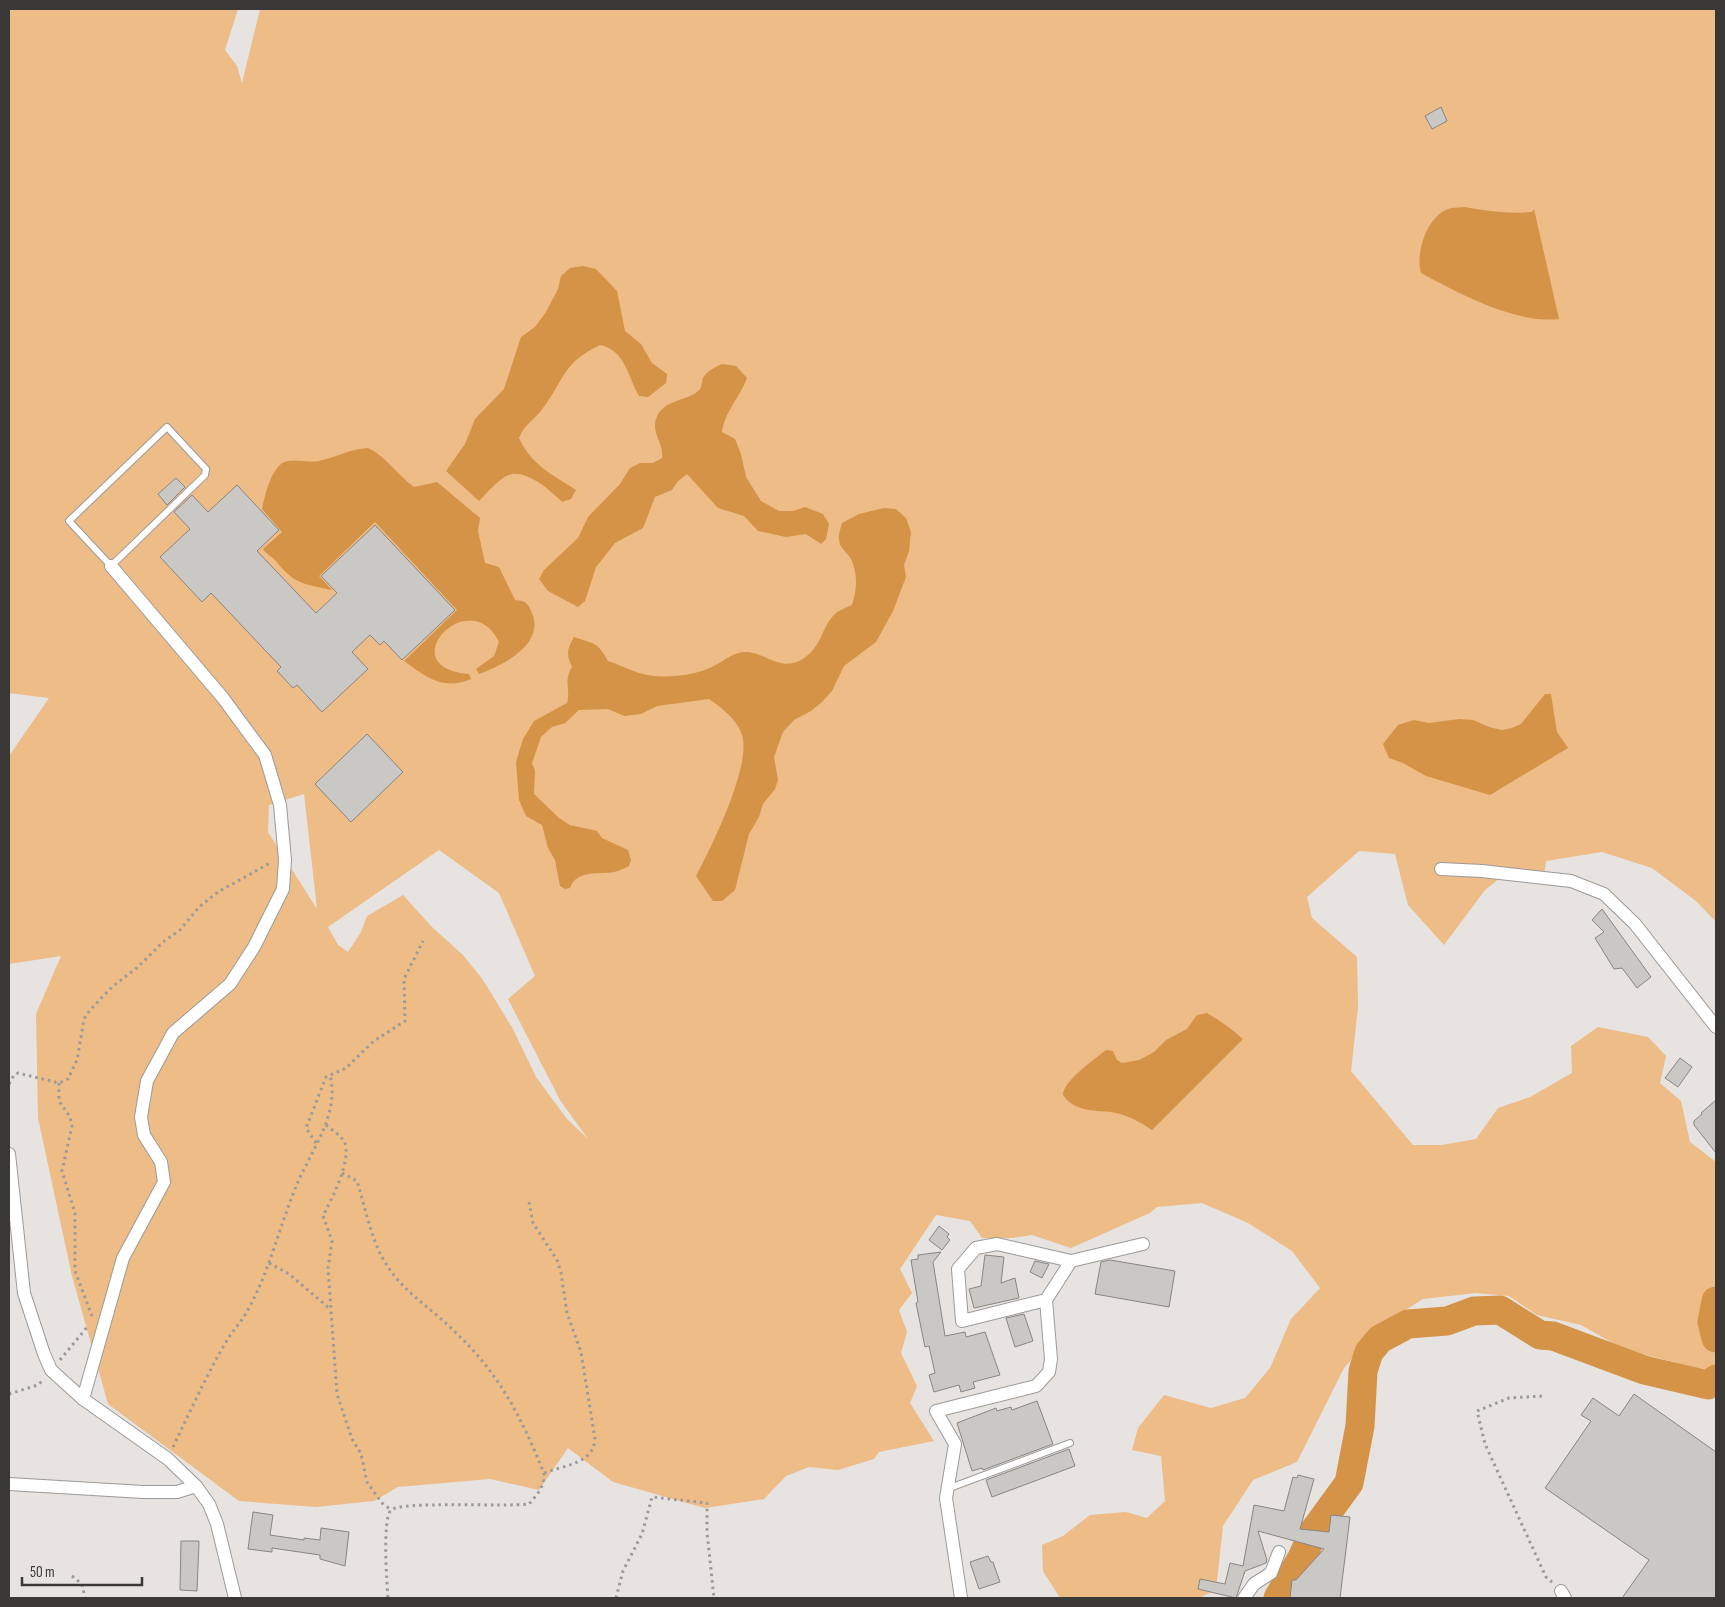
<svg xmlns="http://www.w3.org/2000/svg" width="1725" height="1607" font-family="'Sofia Sans Condensed',sans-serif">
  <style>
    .green { fill: #edbc87; fill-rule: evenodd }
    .water { fill: #d49347 }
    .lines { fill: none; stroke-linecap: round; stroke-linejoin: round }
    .river { stroke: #d49347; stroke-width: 29 }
    .building { fill: #cac8c5; stroke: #888583 }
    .service-casing { stroke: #9c9a97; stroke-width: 8 }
    .minor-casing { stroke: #9c9a97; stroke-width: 14 }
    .path { stroke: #9c9a99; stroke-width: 3; stroke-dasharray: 2.5 4; stroke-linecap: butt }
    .service { stroke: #fff; stroke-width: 6 }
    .minor { stroke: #fff; stroke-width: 12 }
  </style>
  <rect width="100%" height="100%" fill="#e6e3e1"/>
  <path class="green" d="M9 9H238L225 50 237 66 242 83 260 9H1716V922L1696 901 1652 868 1602 852 1546 861 1544 875 1510 870 1485 890 1444 945 1408 905 1395 854 1359 851 1307 897 1312 918 1357 957 1358 1007 1351 1071 1413 1145H1442L1476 1139 1498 1108 1530 1097 1572 1073 1571 1046 1598 1027 1648 1037 1666 1056 1660 1083 1681 1101 1690 1142 1716 1162V1386L1674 1362 1625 1350 1581 1325 1537 1315 1509 1296 1476 1293 1423 1299 1379 1327 1344 1368 1297 1462 1253 1480 1223 1526 1216 1590 1199 1598H1060L1043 1571 1042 1545 1063 1536 1090 1515 1126 1512 1147 1518 1165 1501 1161 1456 1132 1450 1138 1428 1164 1395 1211 1408 1245 1398 1270 1368 1291 1319 1320 1288 1292 1251 1248 1223 1202 1203 1157 1207 1150 1213 1071 1248 1032 1235 1012 1238H982L970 1221 936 1215 900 1269 912 1293 899 1310 907 1332 901 1353 917 1386 910 1403 934 1441 879 1452 874 1459 838 1470 809 1467 786 1476 764 1499 705 1508 613 1482 568 1448 539 1490 490 1479 398 1487 374 1501 316 1507 239 1501 108 1404 72 1276 38 1118 36 1014 61 956 9 964V756L49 698 9 693ZM304 794 317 909 268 832 269 805ZM439 850 499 893 535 976 508 999 560 1100 588 1139 567 1119 536 1077 513 1029 483 980 464 956 432 927 403 895 367 916 361 932 348 952 338 945 328 927Z"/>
  <g class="water">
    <path d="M1464 207C1487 211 1509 214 1532 212L1534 209 1559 319C1516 324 1458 293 1421 273 1415 254 1427 216 1448 209 1452 207 1459 208 1464 207Z"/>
    <path d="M583 266 596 269 617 291 625 331 641 344 652 363 667 374 666 383 648 397 639 396C627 375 626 351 600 345 563 362 565 379 543 408 534 421 525 423 519 438 532 466 552 474 576 490L571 499 562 502C551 491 530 472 512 474 501 476 487 493 479 501L446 471 465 444 475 419 504 389 521 337 535 327 546 312 558 289 561 276 570 268Z"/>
    <path d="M722 364 736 366 747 378C740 397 725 411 722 432L735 439 741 454 746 477 761 501 779 511H793L805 507 823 514 829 524 826 539 821 544 806 534 786 537 758 531 744 516 718 508 687 474 678 481 672 490 655 497 643 528 615 543 596 567 585 601 578 607 548 591 539 579 544 570 578 538 588 517 620 484 630 468 640 463H653L662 458C664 445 654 436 655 424 658 398 690 402 700 389 702 386 702 381 703 378 707 371 715 367 722 364Z"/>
    <path d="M368 448C387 457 397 475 414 487L437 482 480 518 478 531 485 563 499 567 515 600C526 601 528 603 532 613 545 645 503 665 479 674L476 669 494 656 499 642C470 581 389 668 469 674L471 679C443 691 426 677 404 661L457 610 375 522 319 576 332 590C303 584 294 584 275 560 271 556 266 554 263 549L282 532 262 509C265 495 272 463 288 461 298 459 309 463 319 461 337 457 349 449 368 448Z"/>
    <path d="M884 508 896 509 906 518 911 532 909 551 904 565 906 577 893 611 876 642 844 666 832 691 822 702 811 711 794 720 783 732 774 757 778 780 775 789 763 804 759 817 749 834 735 890 722 901H713L696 876C711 848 752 765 742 735 737 719 722 708 709 699L657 706 641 714 624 716 608 709 579 710 565 723 552 727 541 737 532 763 535 771 534 794 559 818 570 825 597 831 602 838 628 850 631 860 629 866C624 868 619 871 614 872 598 875 577 869 570 888L565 889 560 886 555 860 548 848 542 825 526 816 519 800 516 762 523 739 534 721 567 703C571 688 563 682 572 667 566 654 567 649 574 637 594 644 597 641 608 661 618 664 629 670 639 673 661 680 694 676 714 666 726 660 733 651 748 652 766 654 781 670 799 661 823 649 820 628 835 614 839 610 846 608 852 605 857 590 858 574 851 559 847 552 839 548 839 539 838 534 841 528 842 523L859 514Z"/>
    <polygon points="1545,694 1551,694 1557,732 1568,748 1490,795 1426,776 1403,763 1389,758 1383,744 1398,725 1414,720 1429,723 1459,719 1473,720 1489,727 1502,730 1512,728 1521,724"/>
    <path d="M1207 1013C1220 1021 1232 1029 1243 1039L1152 1130C1142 1123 1129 1116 1116 1113 1097 1109 1076 1114 1063 1095 1063 1081 1095 1059 1106 1050L1113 1051 1117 1060 1122 1063 1139 1060 1154 1052 1166 1040 1187 1029 1197 1015Z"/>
  </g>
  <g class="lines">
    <g class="river">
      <polyline points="1716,1301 1712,1322 1716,1338"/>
      <polyline points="1278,1598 1302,1558 1314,1531 1349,1483 1360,1426 1363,1371 1369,1352 1380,1339 1408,1324 1447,1321 1474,1311 1500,1310 1540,1335 1553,1336 1644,1370 1708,1385 1716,1379"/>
    </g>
  </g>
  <g class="building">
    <polygon points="1441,107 1447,121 1432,129 1425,116"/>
    <polygon points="176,478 185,487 167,505 158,494"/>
    <polygon points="237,485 279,530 257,551 316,613 337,593 321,576 375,525 455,610 402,660 384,641 380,645 370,635 352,652 368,669 322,712 297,685 293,688 277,671 281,667 211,593 202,602 160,557 190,529 174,512 192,495 208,512"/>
    <polygon points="367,734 403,772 351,822 315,784"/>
    <polygon points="1602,909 1651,977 1637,988 1622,968 1614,969 1595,938 1604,932 1592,920"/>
    <polygon points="1680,1058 1692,1067 1678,1087 1665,1078"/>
    <polygon points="1716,1100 1716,1153 1694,1125 1694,1121 1702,1114 1701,1113"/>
    <polygon points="939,1226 949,1234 947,1237 950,1240 942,1250 929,1240"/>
    <polygon points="941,1252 933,1262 945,1336 965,1332 966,1337 985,1332 1000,1375 973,1382 975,1388 961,1392 959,1385 934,1392 929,1375 935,1373 929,1346 925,1347 916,1303 918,1302 911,1260 918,1259 918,1255"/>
    <polygon points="985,1255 1004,1257 1001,1283 1015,1278 1019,1298 974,1308 969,1289 981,1286"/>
    <polygon points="1110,1260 1175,1271 1169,1307 1095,1294 1101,1262"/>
    <polygon points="1035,1261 1049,1264 1042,1278 1030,1272"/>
    <polygon points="1024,1314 1033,1341 1015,1347 1006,1318"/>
    <polygon points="1634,1394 1716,1452 1716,1598 1622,1598 1649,1560 1545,1488 1591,1421 1581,1415 1593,1398 1619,1416"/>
    <polygon points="1037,1401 1053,1444 983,1470 982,1468 972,1471 957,1423 996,1408 997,1411 1011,1407 1012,1410"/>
    <polygon points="1069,1449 1075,1466 992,1497 986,1480"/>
    <polygon points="1298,1475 1314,1479 1300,1529 1329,1532 1331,1515 1350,1517 1340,1598 1290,1598 1292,1580 1296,1580 1324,1549 1258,1531 1267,1560 1266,1563 1245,1571 1236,1598 1198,1589 1200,1579 1225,1584 1230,1563 1243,1566 1254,1505 1284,1511 1293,1477 1297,1478"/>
    <polygon points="253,1512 273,1515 270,1535 304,1540 304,1538 320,1540 321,1528 349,1532 345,1566 320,1559 320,1555 272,1548 272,1552 248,1549"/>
    <polygon points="181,1541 199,1541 197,1591 180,1590"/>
    <polygon points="988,1556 991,1562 993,1562 1000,1582 979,1589 970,1562"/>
  </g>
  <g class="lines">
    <defs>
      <g id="service">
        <polygon points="167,427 206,469 205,475 111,566 69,521"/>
        <polyline points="947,1489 1070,1443"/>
      </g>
      <g id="minor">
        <polyline points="1441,869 1482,871 1571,881 1604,894 1635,924 1716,1027"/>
        <polyline points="9,1154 24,1293 44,1354 51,1370 83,1399 168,1459 196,1486 209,1504 217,1524 235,1598"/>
        <polyline points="1046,1300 1071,1261 1143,1244"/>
        <polyline points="83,1399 123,1258 164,1182 161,1162 144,1135 141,1117 147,1081 173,1033 230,984 254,947 283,889 285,860 280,805 265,755 223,698 111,566"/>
        <polyline points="9,1484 143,1492 177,1492 196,1486"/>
        <polyline points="1561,1591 1565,1598"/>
        <polyline points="961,1598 946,1498 955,1444 936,1411 1036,1386 1049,1372 1051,1359 1046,1300 962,1321 958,1269 976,1248 997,1244 1071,1261"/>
        <polyline points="1244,1598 1254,1584 1271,1573 1279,1552"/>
      </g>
    </defs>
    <use href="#service" class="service-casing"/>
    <use href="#minor" class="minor-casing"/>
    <g class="path">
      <polyline points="59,1083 59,1101 70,1117 72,1126 62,1171 75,1213 75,1271 92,1316"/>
      <polyline points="9,1084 14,1075 18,1073 59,1083 68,1079 77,1060 84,1019 90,1010 112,987 138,967 163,942 180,930 199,907 218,892 272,862"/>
      <path d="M326 1125C332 1130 340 1135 344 1141 353 1159 331 1200 323 1216L332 1241 328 1268 337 1394 352 1439 361 1454 367 1482 382 1503 391 1510"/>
      <polyline points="316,1143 306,1128 326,1077 346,1068 374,1041 405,1021 404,979 423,941"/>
      <path d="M342 1173 357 1181C366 1209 371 1242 388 1267 404 1292 432 1309 453 1330 500 1374 520 1415 544 1473 545 1486 537 1495 529 1504 506 1507 400 1501 391 1510 382 1519 387 1584 388 1598"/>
      <path d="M529 1202 533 1223 557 1260 561 1273 567 1313 581 1352 595 1439C593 1464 565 1465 544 1473"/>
      <polyline points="269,1263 289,1274 329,1308"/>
      <polyline points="60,1360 88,1326"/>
      <polyline points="9,1394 38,1385 43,1380"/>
      <polyline points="1542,1396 1509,1398 1477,1411 1485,1444 1546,1577 1552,1582"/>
      <path d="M173 1447C190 1412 206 1376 226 1342 233 1330 243 1320 249 1308 270 1269 280 1225 297 1184 312 1149 340 1114 330 1075"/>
      <polyline points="72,1576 82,1584 85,1598"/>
      <polyline points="616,1598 623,1571 642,1534 652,1497 707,1503 707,1532 714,1598"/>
    </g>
    <use href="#service" class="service"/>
    <use href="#minor" class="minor"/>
  </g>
  <rect width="1725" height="1607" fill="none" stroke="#393837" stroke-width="20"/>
  <path d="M22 1577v8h120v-8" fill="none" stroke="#393837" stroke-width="2.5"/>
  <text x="30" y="1577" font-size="15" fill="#393837" stroke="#e6e3e1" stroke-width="4" paint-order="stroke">50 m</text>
</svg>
